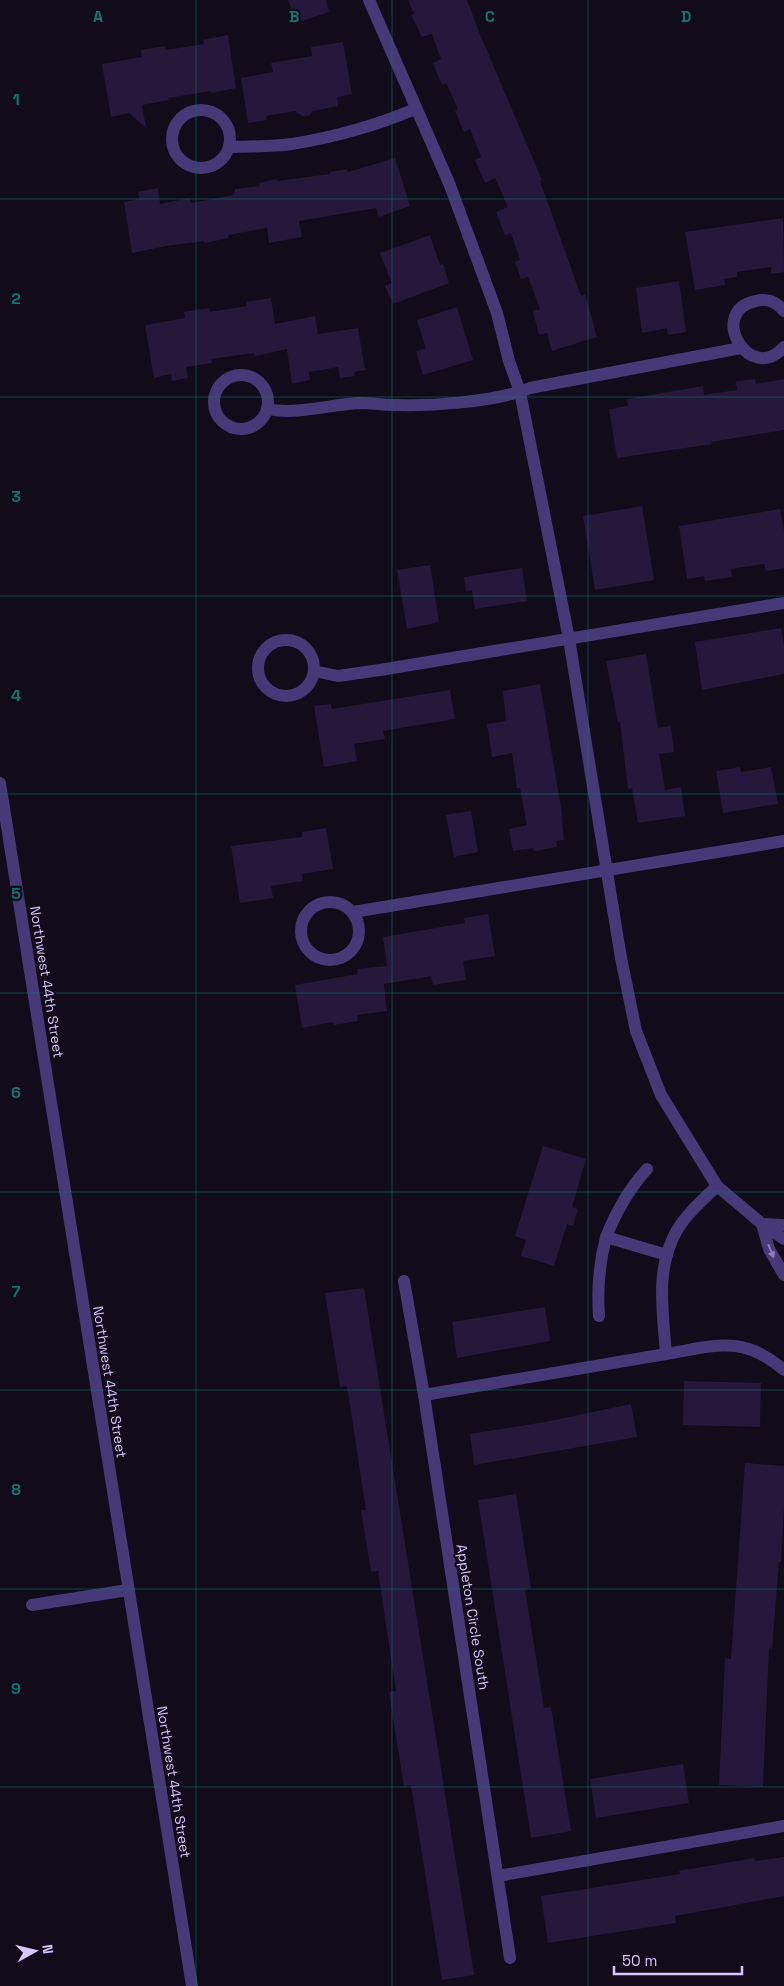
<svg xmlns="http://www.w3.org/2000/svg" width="784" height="1986" font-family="'Space Grotesk',sans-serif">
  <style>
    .building { fill: #26183a }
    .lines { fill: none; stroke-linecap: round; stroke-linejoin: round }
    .minor { stroke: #473878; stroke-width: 12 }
    .oneway { fill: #9080ba }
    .grid { fill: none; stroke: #0f766e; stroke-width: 1; stroke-opacity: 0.55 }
    .labels { text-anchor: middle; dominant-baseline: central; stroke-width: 4.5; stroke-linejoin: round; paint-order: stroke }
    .street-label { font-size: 14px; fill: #d8c7fd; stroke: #110b1a }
    .grid-label { font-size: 16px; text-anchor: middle; font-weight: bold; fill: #0f766e; stroke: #110b1a; stroke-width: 4.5; stroke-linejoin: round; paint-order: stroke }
  </style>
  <rect width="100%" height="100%" fill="#110b1a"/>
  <g class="building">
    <polygon points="288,0 326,0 329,12 296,23"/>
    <polygon points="408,0 467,0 479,32 542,180 540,181 581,296 585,294 597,337 552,351 547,333 539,335 533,311 540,309 528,277 521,279 515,262 520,260 511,233 505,235 496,212 508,207 495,178 485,183 475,160 481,157 470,129 464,132 455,111 458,109 446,83 442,85 433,63 441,59 432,34 422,37 411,15 414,14"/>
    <polygon points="228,35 236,88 211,93 211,91 168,98 169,100 142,105 146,128 129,113 111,117 102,64 142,57 141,50 165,46 166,50 204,44 203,40"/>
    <polygon points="343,42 352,94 337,97 338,106 313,111 310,115 304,117 295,111 266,116 267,120 248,123 241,78 273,72 271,63 312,56 311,47"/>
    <polygon points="395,158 410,206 379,217 376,208 299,221 302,237 269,243 267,228 228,235 229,238 204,243 204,241 166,246 132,253 124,202 139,199 138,192 158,188 160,204 190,198 191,203 234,195 235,189 260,186 259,183 277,179 277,181 330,174 330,172 347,169 348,172"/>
    <polygon points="783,218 784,272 771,274 771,267 737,272 737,277 724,279 725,285 695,290 685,232"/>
    <polygon points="430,235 440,265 443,264 449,283 393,304 385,286 392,283 380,253"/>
    <polygon points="679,281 686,332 668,335 667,328 642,333 636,288"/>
    <polygon points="271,298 275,324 315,316 318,334 358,328 365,370 354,372 355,376 340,378 338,367 309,372 310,380 292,384 287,349 255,356 254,353 211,359 212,363 186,367 188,378 172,381 171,374 154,378 145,325 185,318 184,312 209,308 210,312 247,306 246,302"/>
    <polygon points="457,307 473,360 423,375 416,351 426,349 417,320"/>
    <polygon points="755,379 756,384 784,379 784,430 711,442 712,444 617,458 609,409 628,406 627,399 703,386 704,395 737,390 736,381"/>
    <polygon points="642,506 654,580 595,590 583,516"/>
    <polygon points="780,509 784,531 784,568 766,571 764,564 731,569 732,577 705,581 704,576 687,579 679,526"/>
    <polygon points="430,565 439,622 407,629 397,570"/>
    <polygon points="522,568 527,601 475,609 472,590 466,592 464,577"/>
    <polygon points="781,628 784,645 784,674 702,690 695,642"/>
    <polygon points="646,654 658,728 671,726 674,752 659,754 665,790 681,787 685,816 638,823 632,788 628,789 620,722 618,722 606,661"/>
    <polygon points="540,684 561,808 564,840 556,841 557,847 534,851 533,848 513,851 509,829 527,825 520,788 517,788 512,753 492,757 487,724 506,721 503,691"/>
    <polygon points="450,690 455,719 383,731 385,739 354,744 357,761 324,767 314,706 331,704 332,709"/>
    <polygon points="740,767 741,772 771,767 778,804 723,813 716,771"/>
    <polygon points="471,811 478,852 454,857 446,815"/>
    <polygon points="326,828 333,869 302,874 303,881 271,886 273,898 240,903 231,846 302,837 302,832"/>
    <polygon points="488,914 495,956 463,961 466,980 433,985 431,976 384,984 387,1011 357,1015 358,1021 334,1025 333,1022 302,1028 295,985 358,974 357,969 387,966 383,937 465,923 464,918"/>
    <polygon points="543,1146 586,1159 572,1207 578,1209 573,1226 567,1224 554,1266 521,1256 526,1240 515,1236"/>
    <polygon points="364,1288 474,1975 442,1980 411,1785 404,1787 389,1692 396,1691 378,1571 371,1572 361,1510 366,1510 347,1386 340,1387 325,1293"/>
    <polygon points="545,1307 550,1341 457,1358 452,1322"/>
    <polygon points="684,1381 761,1383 760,1427 683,1425"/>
    <polygon points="631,1404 637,1437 474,1465 470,1434 545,1422"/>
    <polygon points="745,1463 784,1466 784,1507 781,1562 779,1562 772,1649 769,1648 763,1787 719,1785 725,1658 731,1659"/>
    <polygon points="516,1494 531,1588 525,1589 544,1708 551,1707 571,1831 531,1838 478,1500"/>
    <polygon points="683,1764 689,1803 596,1818 590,1779"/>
    <polygon points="784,1857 784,1896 675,1916 676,1923 548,1943 541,1896 680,1874 679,1871 754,1858 755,1861"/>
  </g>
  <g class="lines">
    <g class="minor">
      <circle cx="201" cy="139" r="29"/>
      <path d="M230 147C250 146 272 147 292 144 335 137 375 126 415 109"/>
      <path d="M784 311C777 302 767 298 756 301 706 311 750 386 784 347"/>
      <polyline points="741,348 530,388 520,392 569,639 621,958 636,1031 661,1095 717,1186 762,1224 784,1239"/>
      <circle cx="241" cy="402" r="27"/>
      <path d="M267 409C295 415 329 405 358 403 371 403 384 405 397 405 435 406 483 402 520 392L509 361 497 313 449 183 369 0"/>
      <circle cx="286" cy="668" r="28"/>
      <polyline points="314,671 338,676 380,670 784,603"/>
      <polyline points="0,783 192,1986"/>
      <circle cx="330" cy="931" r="29"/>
      <polyline points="353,912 784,841"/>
      <path d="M647 1169C628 1190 616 1212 606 1237L667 1255"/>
      <polyline points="762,1224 769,1249 784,1275"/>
      <polyline points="762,1224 784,1225"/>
      <polyline points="404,1281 424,1395 510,1958"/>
      <path d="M599 1316C597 1288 599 1264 606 1237"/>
      <path d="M666 1354C715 1346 742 1334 784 1370"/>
      <path d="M424 1395 666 1354C663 1312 655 1270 676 1232 686 1214 703 1200 717 1186"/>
      <polyline points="32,1605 128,1590"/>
      <polyline points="498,1876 784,1826"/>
    </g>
  </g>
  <defs><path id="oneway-solid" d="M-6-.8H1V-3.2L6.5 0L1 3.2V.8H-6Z" transform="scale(1.25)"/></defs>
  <use class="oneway" href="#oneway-solid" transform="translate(771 1251) rotate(68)"/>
  <path class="grid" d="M196 0V1986M392 0V1986M588 0V1986M0 199H784M0 397H784M0 596H784M0 794H784M0 993H784M0 1192H784M0 1390H784M0 1589H784M0 1787H784"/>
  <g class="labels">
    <g class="street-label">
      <text transform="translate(47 982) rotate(81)">Northwest 44th Street</text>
      <text transform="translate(110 1382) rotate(81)">Northwest 44th Street</text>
      <text transform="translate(473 1617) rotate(81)">Appleton Circle South</text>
      <text transform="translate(174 1782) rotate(81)">Northwest 44th Street</text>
    </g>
  </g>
  <g class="grid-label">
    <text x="98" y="22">A</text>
    <text x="294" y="22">B</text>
    <text x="490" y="22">C</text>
    <text x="686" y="22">D</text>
    <text x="16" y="105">1</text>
    <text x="16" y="304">2</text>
    <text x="16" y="502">3</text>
    <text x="16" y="701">4</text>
    <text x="16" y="899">5</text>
    <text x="16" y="1098">6</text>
    <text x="16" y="1297">7</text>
    <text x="16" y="1495">8</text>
    <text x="16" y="1694">9</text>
  </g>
  <g transform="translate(35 1951) rotate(82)" stroke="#110b1a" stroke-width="4" paint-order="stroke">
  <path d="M0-4L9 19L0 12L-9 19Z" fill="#d8c7fd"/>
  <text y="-8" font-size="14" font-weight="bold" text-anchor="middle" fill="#d8c7fd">N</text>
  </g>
  <path d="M614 1966v8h128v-8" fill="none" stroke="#d8c7fd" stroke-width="2.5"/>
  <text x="622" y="1966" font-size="15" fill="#d8c7fd" stroke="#110b1a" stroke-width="4" paint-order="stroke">50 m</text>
</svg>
